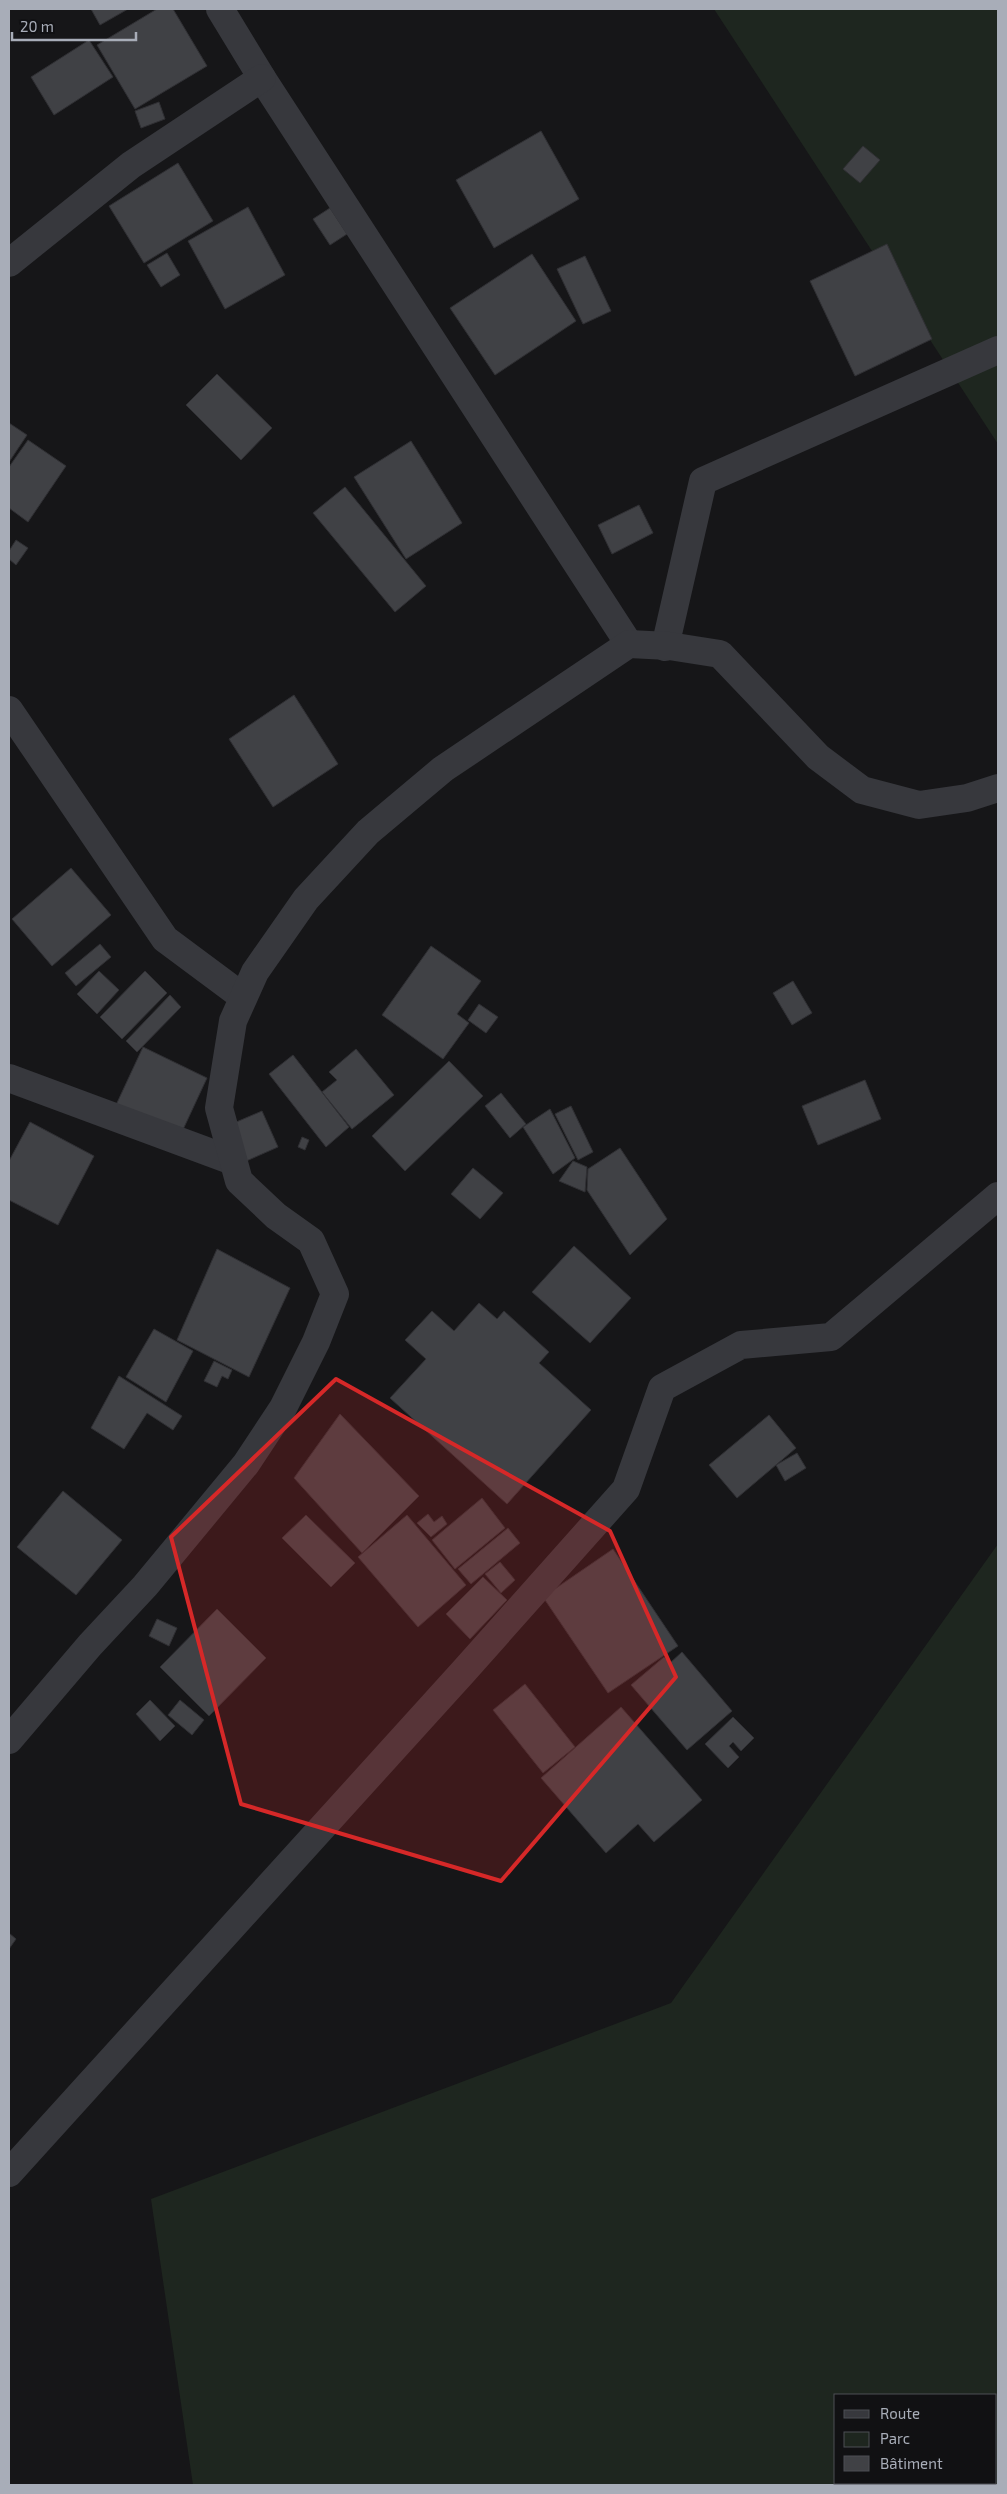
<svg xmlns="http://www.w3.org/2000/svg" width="1007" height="2494" font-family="'Exo 2',sans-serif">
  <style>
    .green { fill: #1e261f; fill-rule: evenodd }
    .building { fill: #404145; stroke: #303034 }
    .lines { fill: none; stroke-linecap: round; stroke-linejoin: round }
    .street { stroke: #37383d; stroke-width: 28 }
    .marked { fill: #d62828; fill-opacity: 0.2; stroke: #d62828; stroke-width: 4; stroke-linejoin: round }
  </style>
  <rect width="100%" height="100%" fill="#161618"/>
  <g class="green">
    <polygon points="714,9 998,9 998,444"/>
    <path d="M998 1544V2485H193L151 2199 671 2003ZM836 2395H996V2483H836Z"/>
  </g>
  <g class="building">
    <polygon points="91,9 128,9 100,25"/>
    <polygon points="157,9 173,9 207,66 135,109 97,45"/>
    <polygon points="89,40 113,77 54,115 31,77"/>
    <polygon points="159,102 165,119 141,128 135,111"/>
    <polygon points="541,131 579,199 494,248 456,180"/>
    <polygon points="863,146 880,160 860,183 843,169"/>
    <polygon points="178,163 213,221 144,263 109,206"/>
    <polygon points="248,207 285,275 225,309 188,241"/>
    <polygon points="330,208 347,234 330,245 313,219"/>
    <polygon points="887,244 932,339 855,376 810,281"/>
    <polygon points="167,253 180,275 161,287 147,265"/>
    <polygon points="532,254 576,321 495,375 450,308"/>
    <polygon points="585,256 611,311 583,324 557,269"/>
    <polygon points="217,374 272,428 241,460 186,405"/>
    <polygon points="9,423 27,435 9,462"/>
    <polygon points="28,440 66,466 28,522 9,508 9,467"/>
    <polygon points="411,441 462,523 406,559 354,477"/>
    <polygon points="345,487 426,586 395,612 313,513"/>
    <polygon points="639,505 653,533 612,554 598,525"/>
    <polygon points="16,540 28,548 16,565 9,559 9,551"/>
    <polygon points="294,695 338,764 273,807 229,739"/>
    <polygon points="71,868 111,915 52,966 12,919"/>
    <polygon points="100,944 111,957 76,986 65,973"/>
    <polygon points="431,946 481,981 457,1014 469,1023 443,1059 382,1015"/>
    <polygon points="99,971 119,990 97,1014 77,994"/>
    <polygon points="145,971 167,993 122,1039 100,1017"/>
    <polygon points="793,981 812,1013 792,1025 773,993"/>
    <polygon points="170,995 181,1007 137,1052 126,1041"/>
    <polygon points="479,1004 498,1017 486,1033 468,1020"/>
    <polygon points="143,1047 207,1078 180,1136 116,1105"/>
    <polygon points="356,1049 394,1095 352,1129 322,1092 337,1080 329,1072"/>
    <polygon points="293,1055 349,1127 326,1147 269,1074"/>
    <polygon points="449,1061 483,1096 405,1171 372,1136"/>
    <polygon points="865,1080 881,1119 818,1145 802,1106"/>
    <polygon points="501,1093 526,1124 510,1138 485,1106"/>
    <polygon points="571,1106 593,1152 578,1160 555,1114"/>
    <polygon points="550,1109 575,1158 553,1174 523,1127"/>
    <polygon points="262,1111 278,1147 244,1162 227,1126"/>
    <polygon points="30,1122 94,1156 58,1225 9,1200 9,1161"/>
    <polygon points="302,1137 309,1140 305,1150 298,1147"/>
    <polygon points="620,1148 667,1219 630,1255 587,1190 588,1169"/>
    <polygon points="573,1161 587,1167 585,1192 559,1181"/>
    <polygon points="473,1168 503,1193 480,1219 451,1194"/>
    <polygon points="574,1246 631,1298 590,1343 532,1292"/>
    <polygon points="217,1249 290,1288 249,1377 177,1340"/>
    <polygon points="479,1303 497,1319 504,1311 549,1352 539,1363 591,1410 507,1504 390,1398 426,1359 405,1340 432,1311 454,1331"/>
    <polygon points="154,1329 193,1351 166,1402 126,1377"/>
    <polygon points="214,1361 232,1370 228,1379 222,1376 217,1387 204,1381"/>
    <polygon points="119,1376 182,1416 173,1430 147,1413 124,1449 91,1428"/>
    <polygon points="340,1414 419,1496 362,1553 294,1478"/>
    <polygon points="769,1415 796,1448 737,1498 709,1465"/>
    <polygon points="797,1453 806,1468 785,1481 776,1465"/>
    <polygon points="63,1491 122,1540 76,1595 17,1547"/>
    <polygon points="482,1498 505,1528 455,1569 432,1540"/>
    <polygon points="428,1514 434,1522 442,1516 447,1524 431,1537 417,1523"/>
    <polygon points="306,1515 355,1563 331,1587 282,1538"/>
    <polygon points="407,1515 466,1585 418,1627 358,1557"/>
    <polygon points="508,1528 520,1543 471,1584 458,1569"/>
    <polygon points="613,1549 678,1646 608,1693 543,1597"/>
    <polygon points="500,1562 515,1580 501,1593 485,1574"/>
    <polygon points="483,1577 507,1600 470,1639 446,1614"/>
    <polygon points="217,1609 266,1658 209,1716 160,1667"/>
    <polygon points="157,1619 177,1628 169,1646 149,1636"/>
    <polygon points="682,1652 732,1711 687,1750 631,1685 664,1657 670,1663"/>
    <polygon points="525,1684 575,1747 543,1773 493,1710"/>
    <polygon points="150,1700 175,1726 160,1741 136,1714"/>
    <polygon points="180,1700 204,1720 192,1735 168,1715"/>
    <polygon points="621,1707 702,1800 654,1842 638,1824 606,1853 541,1778"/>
    <polygon points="733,1717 754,1738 741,1751 733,1742 729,1746 739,1757 728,1768 705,1744"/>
    <polygon points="9,1933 16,1939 9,1949"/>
  </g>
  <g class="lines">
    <g class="street">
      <polyline points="220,9 262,78 629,644"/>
      <polyline points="9,263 131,165 262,78"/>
      <polyline points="665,647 703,481 998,350"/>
      <polyline points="9,710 165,939 243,997"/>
      <polyline points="9,1078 233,1161"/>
      <polyline points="9,1740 90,1645 145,1586 246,1464 283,1408 316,1342 335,1294 311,1241 276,1216 239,1181 219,1108 233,1021 255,972 306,899 368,832 443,769 629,644 669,646 720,654 818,757 862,790 919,805 967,798 998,788"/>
      <polyline points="9,2173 464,1671 626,1489 662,1388 741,1345 831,1337 998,1196"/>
    </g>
  </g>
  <path class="marked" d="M336 1379 610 1531 676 1677 501 1881 241 1804 171 1537Z"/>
  <rect width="1007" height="2494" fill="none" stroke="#a8adb8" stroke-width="20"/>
  <rect x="834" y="2394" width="162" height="90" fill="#111113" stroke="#4d4f55"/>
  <rect x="844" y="2410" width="25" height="8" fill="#37383d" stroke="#4d4f55"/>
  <text x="880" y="2419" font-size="15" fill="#a8adb8">Route</text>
  <rect x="844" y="2432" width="25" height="15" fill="#1e261f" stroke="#4d4f55"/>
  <text x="880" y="2444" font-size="15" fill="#a8adb8">Parc</text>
  <rect x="844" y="2456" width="25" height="15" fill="#404145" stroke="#4d4f55"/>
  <text x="880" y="2469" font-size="15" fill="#a8adb8">Bâtiment</text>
  <path d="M12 32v8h124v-8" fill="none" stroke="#a8adb8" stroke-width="2.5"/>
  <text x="20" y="32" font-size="15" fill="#a8adb8" stroke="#111113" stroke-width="4" paint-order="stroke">20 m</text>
</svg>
